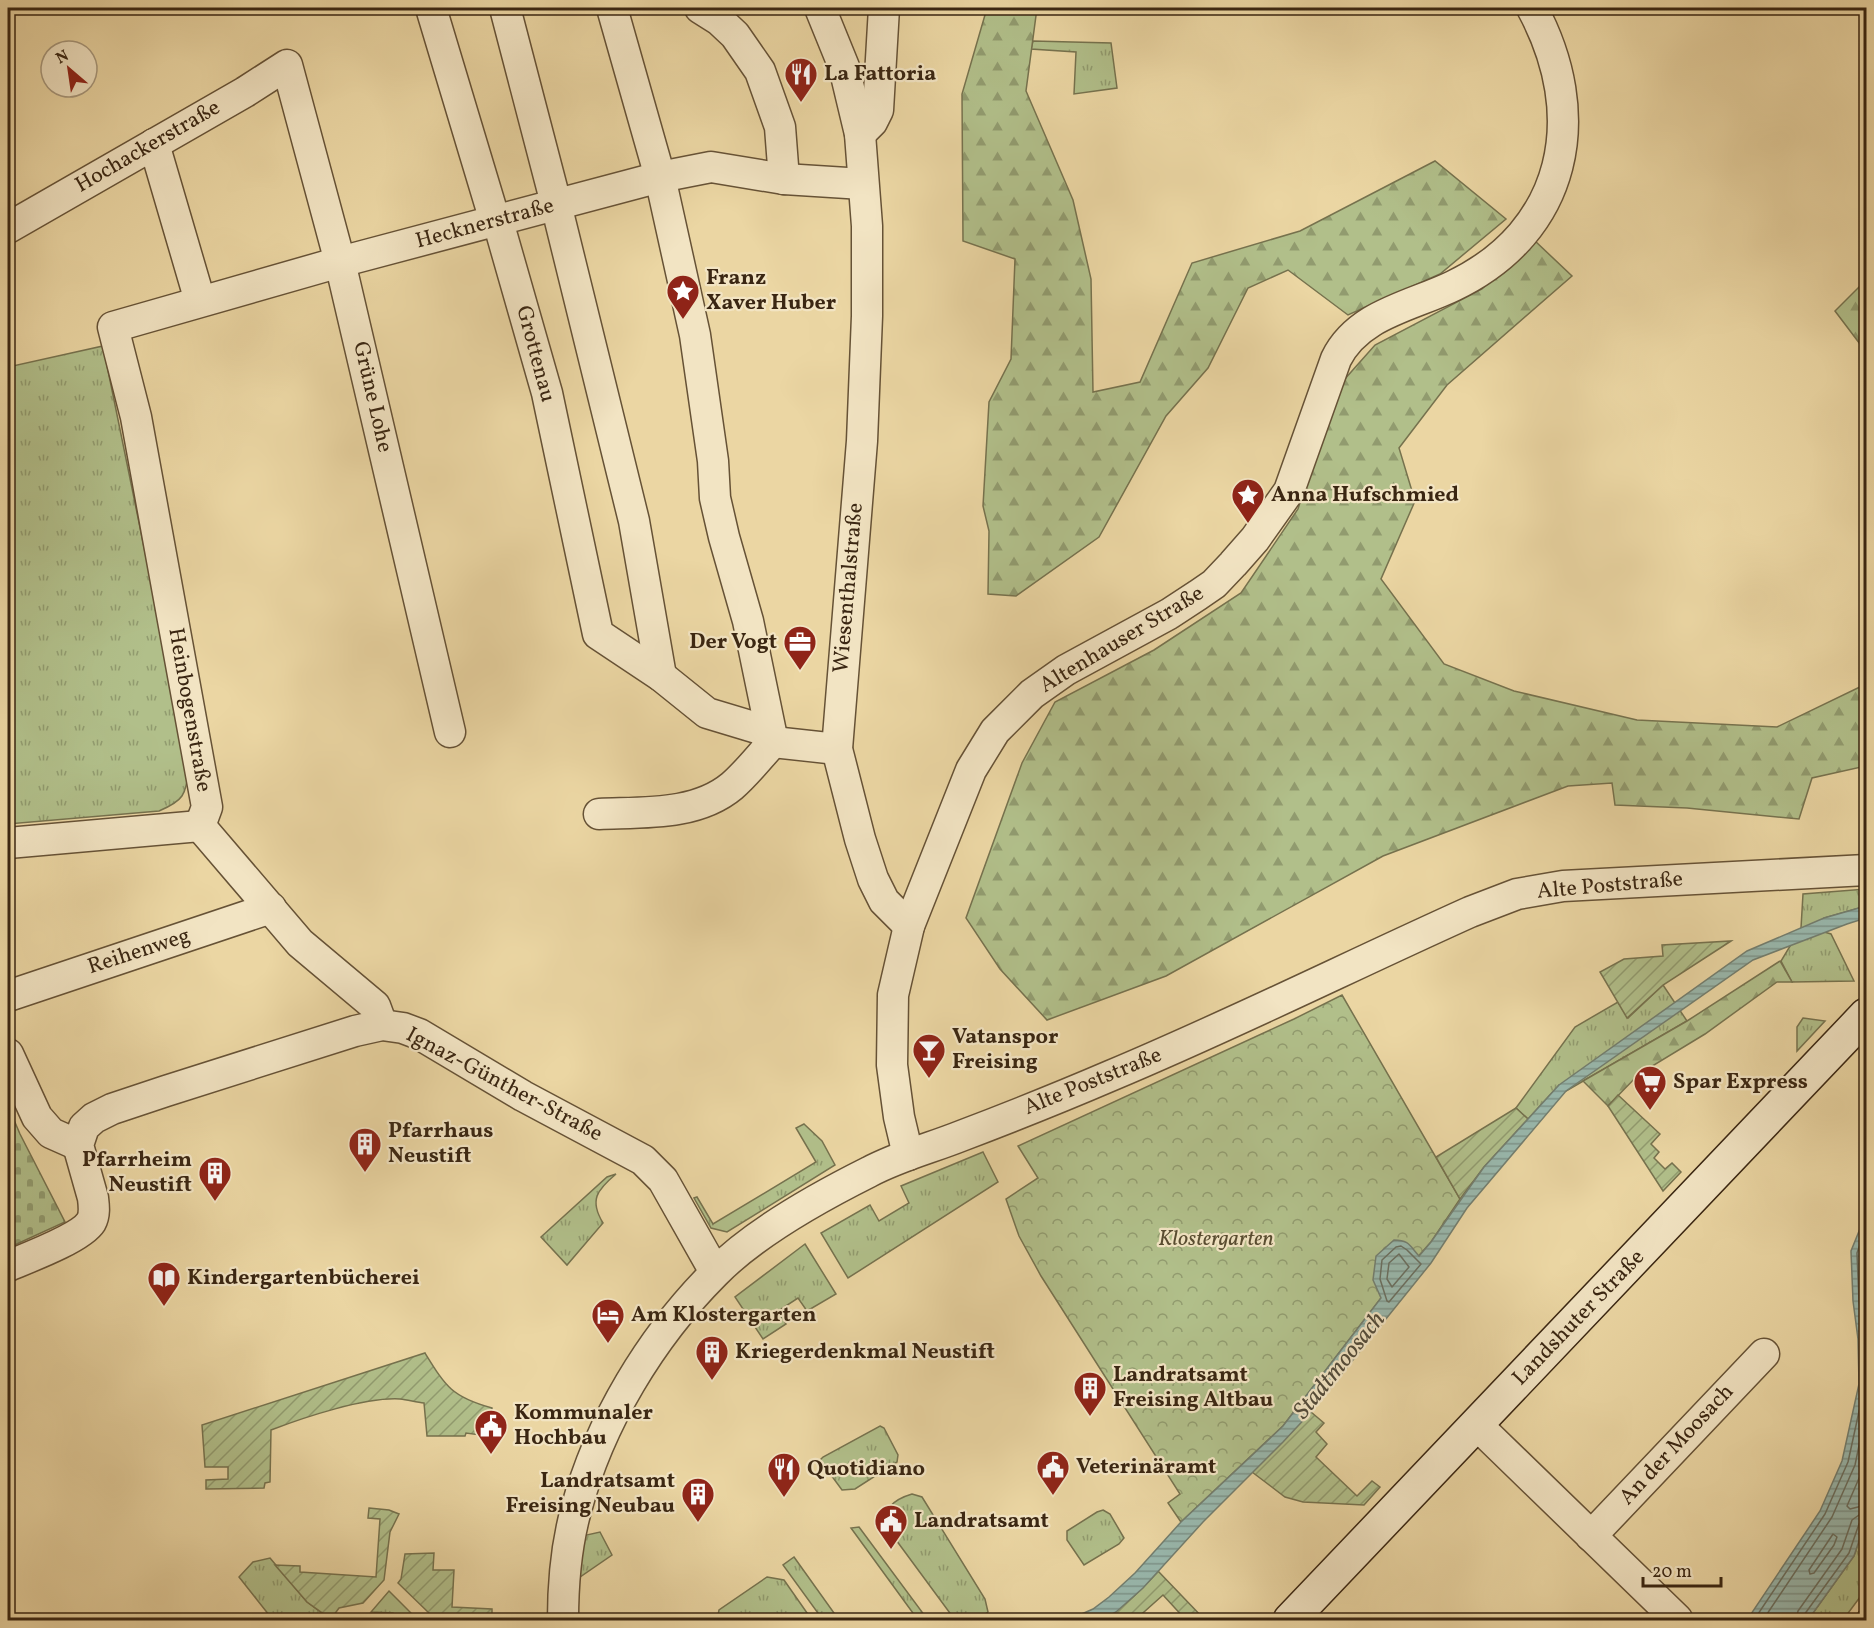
<svg xmlns="http://www.w3.org/2000/svg" width="1874" height="1628" font-family="Vollkorn,serif">
  <style>
    .grass { fill: url(#grass-tufts); stroke: #76724e; stroke-width: 1.5 }
    .forest { fill: url(#forest-firs); stroke: #76724e; stroke-width: 1.5 }
    .cemetery { fill: url(#cemetery-stones); stroke: #76724e; stroke-width: 1.5 }
    .park { fill: url(#park-crowns); stroke: #76724e; stroke-width: 1.5 }
    .garden { fill: url(#garden-furrows); stroke: #76724e; stroke-width: 1.5 }
    .water { fill: url(#water-rules); stroke: #737e6f; stroke-width: 1.5 }
    .lines { fill: none; stroke-linecap: round; stroke-linejoin: round }
    .shore { stroke: #6a6f60; stroke-width: 1.5 }
    .minor-casing { stroke: #665236; stroke-width: 33 }
    .secondary-casing { stroke: #3a2612; stroke-width: 36 }
    .minor { stroke: #f2e4c3; stroke-width: 30 }
    .secondary { stroke: #f2e4c3; stroke-width: 33 }
    .rail { stroke: #3a2612; stroke-width: 4.5; stroke-dasharray: 10 10; stroke-linecap: butt }
    .labels { text-anchor: middle; dominant-baseline: central; stroke-width: 4.5; stroke-linejoin: round; paint-order: stroke }
    .poi-label { font-size: 22px; font-weight: bold; fill: #3a2612; stroke: #f2e4c3; text-anchor: start }
    .street-label { font-size: 22px; fill: #3a2612; stroke: #f2e4c3 }
    .park-label { font-size: 22px; font-style: italic; fill: #584c30; stroke: #f2e4c3 }
    .water-label { font-size: 24px; font-style: italic; fill: #524a39; stroke: #f2e4c3 }
  </style>
  <defs>
    <pattern id="grass-tufts" width="24" height="20" patternUnits="userSpaceOnUse" patternTransform="scale(1.5)"><rect width="24" height="20" fill="#b1bf8a"/><path d="M3 7l-1-3M5 7V3M7 7l1-3M15 17l-1-3M17 17v-4M19 17l1-3" fill="none" stroke="#919b6f"/></pattern>
    <pattern id="forest-firs" width="22" height="20" patternUnits="userSpaceOnUse" patternTransform="scale(1.5)"><rect width="22" height="20" fill="#b1bf8a"/><path d="M5 1l3.5 6h-7zM16 11l3.5 6h-7z" fill="#919b6f"/></pattern>
    <pattern id="cemetery-stones" width="16" height="16" patternUnits="userSpaceOnUse" patternTransform="scale(1.5)"><rect width="16" height="16" fill="#b1bf8a"/><path d="M2 7V4a2 2 0 0 1 4 0v3zM10 15v-3a2 2 0 0 1 4 0v3z" fill="#919b6f"/></pattern>
    <pattern id="park-crowns" width="20" height="18" patternUnits="userSpaceOnUse" patternTransform="scale(1.5)"><rect width="20" height="18" fill="#b1bf8a"/><path d="M2 6a3 3 0 1 1 6 0M12 15a3 3 0 1 1 6 0" fill="none" stroke="#919b6f"/></pattern>
    <pattern id="garden-furrows" width="10" height="10" patternUnits="userSpaceOnUse" patternTransform="scale(1.5)"><rect width="10" height="10" fill="#b1bf8a"/><path d="M-1 1l2-2M0 10L10 0M9 11l2-2" fill="none" stroke="#919b6f"/></pattern>
    <pattern id="water-rules" width="6" height="5" patternUnits="userSpaceOnUse" patternTransform="scale(1.5)"><rect width="6" height="5" fill="#99b8ad"/><path d="M0 2.5h6" fill="none" stroke="#7e958b"/></pattern>
  </defs>
  <rect width="100%" height="100%" fill="#ebd6a3"/>
  <filter id="stains"><feTurbulence type="fractalNoise" baseFrequency=".00333" numOctaves="4"/><feColorMatrix values="0 0 0 0 .2 0 0 0 0 .09 0 0 0 0 .02 0 0 0 .5 -.17"/></filter>
  <radialGradient id="worn" r=".72"><stop offset=".6" stop-color="#630" stop-opacity="0"/><stop offset="1" stop-color="#630" stop-opacity=".3"/></radialGradient>
  <g class="grass">
    <polygon points="1033,41 1111,43 1117,88 1074,94 1076,52 1031,49"/>
    <path d="M103 346 189 768C185 795 185 800 159 811L8 824V367Z"/>
    <polygon points="1866,889 1866,906 1824,918 1824,932 1831,934 1854,981 1792,982 1781,961 1801,928 1803,894"/>
    <polygon points="1663,985 1687,1021 1566,1091 1559,1085 1528,1119 1516,1108 1575,1027 1618,1002 1628,1018"/>
    <polygon points="1803,1018 1825,1021 1797,1051 1797,1027"/>
    <polygon points="804,1124 822,1141 835,1165 727,1232 711,1228 694,1198 697,1197 713,1224 816,1162 796,1128"/>
    <polygon points="983,1152 998,1182 848,1278 821,1233 870,1205 879,1221 909,1203 901,1186"/>
    <path d="M616 1174C597 1190 589 1200 603 1223L567 1265 541 1237 607 1177Z"/>
    <polygon points="805,1244 836,1294 807,1311 798,1298 778,1311 786,1324 763,1339 735,1297"/>
    <polygon points="880,1426 884,1428 898,1455 897,1462 855,1489 842,1490 820,1460 823,1457"/>
    <path d="M912 1494 922 1497 985 1599 988 1612 976 1620H955L888 1529C879 1510 895 1499 912 1494Z"/>
    <polygon points="1103,1510 1110,1514 1124,1538 1119,1544 1084,1565 1067,1540 1067,1531 1097,1512"/>
    <polygon points="1866,1520 1866,1589 1843,1620 1808,1620 1854,1556"/>
    <polygon points="859,1527 925,1616 923,1620 918,1620 851,1528"/>
    <polygon points="600,1532 612,1555 580,1577 582,1536"/>
    <polygon points="794,1557 839,1620 823,1620 783,1565"/>
    <polygon points="270,1558 307,1602 331,1620 273,1620 239,1577 253,1562"/>
    <polygon points="767,1577 784,1580 812,1620 717,1620 719,1610"/>
    <polygon points="389,1591 411,1613 411,1620 393,1620 393,1613 371,1612"/>
  </g>
  <g class="forest">
    <polygon points="987,8 1037,8 1026,91 1073,200 1091,279 1093,392 1140,382 1192,263 1300,231 1435,161 1506,219 1440,274 1348,315 1288,270 1248,288 1208,368 1166,416 1099,537 1016,596 988,594 989,531 983,506 989,402 1011,359 1015,259 963,241 962,94"/>
    <polygon points="1534,240 1572,276 1447,385 1399,448 1415,501 1381,579 1444,664 1514,691 1637,720 1777,727 1866,684 1866,766 1812,778 1799,819 1687,808 1615,805 1612,783 1568,786 1383,856 1166,976 1047,1020 1000,969 966,918 1022,763 1055,702 1154,650 1241,593 1298,509 1336,389 1375,345 1482,289"/>
    <polygon points="1866,280 1866,352 1835,311"/>
    <polygon points="1780,961 1792,982 1777,982 1705,1034 1639,1074 1608,1106 1583,1081 1687,1021"/>
  </g>
  <polygon class="cemetery" points="8,1106 20,1134 65,1222 8,1248"/>
  <polygon class="park" points="1342,995 1460,1199 1431,1242 1381,1298 1283,1426 1181,1522 1168,1503 1180,1494 1041,1276 1019,1236 1006,1199 1038,1178 1018,1146 1294,1019"/>
  <g class="garden">
    <polygon points="1731,941 1663,985 1627,1018 1600,972 1624,959 1663,956 1662,945"/>
    <polygon points="1618,1095 1660,1134 1651,1144 1659,1152 1654,1158 1665,1169 1672,1163 1681,1172 1663,1191 1608,1106"/>
    <polygon points="1516,1108 1528,1119 1484,1167 1460,1199 1436,1157"/>
    <path d="M425 1353C446 1387 452 1397 492 1408L488 1436 466 1433 465 1436H427L424 1403C416 1402 408 1400 400 1399 365 1397 305 1417 271 1430L270 1482 265 1483 264 1488 206 1489V1480L228 1479V1467H205L202 1425Z"/>
    <polygon points="1311,1412 1324,1423 1316,1432 1327,1444 1316,1457 1357,1496 1372,1481 1380,1487 1364,1505 1303,1502 1285,1497 1252,1472"/>
    <polygon points="369,1508 389,1510 399,1514 390,1532 384,1580 363,1603 339,1608 331,1619 307,1602 275,1565 300,1566 300,1572 376,1577 380,1519 368,1518"/>
    <polygon points="434,1553 433,1570 454,1570 452,1607 492,1609 492,1620 429,1620 429,1613 398,1583 401,1579 405,1554"/>
    <path d="M1158 1571 1205 1620H1186L1163 1595 1135 1620H1101C1123 1608 1141 1591 1158 1571Z"/>
  </g>
  <g class="water">
    <path d="M1866 906V918L1847 924 1753 960 1566 1091 1467 1208 1431 1263 1311 1412 1283 1442 1203 1522 1143 1588 1116 1612 1101 1620H1068L1093 1609 1109 1597 1135 1573 1181 1522 1283 1426 1381 1298 1373 1280 1376 1256 1394 1240C1409 1240 1410 1246 1419 1256L1431 1242 1484 1167 1559 1085 1747 951 1824 918Z"/>
    <polygon points="1866,1214 1866,1520 1854,1556 1808,1620 1747,1620 1820,1511 1842,1461 1859,1384 1858,1339 1853,1301 1851,1251"/>
  </g>
  <g class="lines">
    <g class="shore">
      <polygon points="1396,1247 1401,1246 1407,1250 1421,1264 1389,1302 1387,1301 1380,1279 1382,1260"/>
      <polygon points="1399,1254 1409,1267 1392,1287 1387,1279 1389,1263"/>
      <polyline points="1866,1455 1863,1469 1847,1506 1850,1509 1866,1505"/>
      <polygon points="1833,1534 1837,1537 1834,1545 1814,1573 1810,1574 1809,1570"/>
      <polyline points="1754,1620 1825,1514 1848,1462 1865,1384 1864,1339 1859,1301 1857,1253 1866,1228"/>
      <polyline points="1763,1620 1832,1517 1855,1465 1866,1412"/>
      <polyline points="1796,1620 1798,1611 1842,1549 1852,1520 1859,1515 1866,1514"/>
      <polyline points="1803,1620 1804,1615 1849,1553 1859,1524 1866,1521"/>
    </g>
    <defs>
      <g id="minor">
        <polyline points="431,8 495,221 501,232 547,393 598,634 661,676 707,713 760,729 773,742 837,749"/>
        <polyline points="505,8 553,192 634,521 661,676"/>
        <polyline points="612,8 660,177 695,335 713,461 715,498 724,537 748,621 773,742"/>
        <polyline points="700,8 719,20 735,35 760,71 780,127 784,179"/>
        <polyline points="820,8 844,67 860,134 867,226 867,316 862,441 837,749 860,839 873,879 884,901 909,926"/>
        <polyline points="860,134 872,122 878,110 884,8"/>
        <polyline points="154,144 200,301"/>
        <polyline points="8,228 245,92 287,65 340,262 450,732"/>
        <path d="M599 814C643 812 696 816 732 786 747 773 760 756 773 742"/>
        <polyline points="200,826 207,807 136,417 113,327 340,262 660,177 711,167 784,179 863,184"/>
        <polyline points="200,826 300,943 375,1006 382,1025"/>
        <polyline points="8,843 200,826"/>
        <polyline points="8,996 271,908"/>
        <polyline points="8,1054 37,1117 51,1133 78,1145"/>
        <path d="M908 1155 899 1117 892 1065 893 995 909 926 971 770 995 731 1032 694 1066 670 1169 614 1198 595 1214 584 1233 564 1255 539 1289 491 1336 359C1358 314 1412 306 1453 286 1568 231 1590 115 1532 8"/>
        <path d="M8 1266C27 1258 81 1238 91 1222 95 1215 94 1206 93 1198L78 1145 84 1127 94 1118 112 1109 166 1091 355 1031 382 1025 403 1028 419 1034 523 1096 643 1160 663 1180 715 1272"/>
        <polyline points="1477,1425 1677,1619"/>
        <polyline points="1591,1536 1764,1354"/>
        <path d="M563 1620C563 1584 566 1546 576 1510 599 1423 651 1337 715 1273 754 1233 819 1197 869 1172 899 1156 931 1148 961 1136 1011 1117 1061 1097 1110 1076 1232 1025 1350 966 1470 912L1517 894 1563 886 1866 870"/>
      </g>
      <polyline id="secondary" points="1290,1620 1866,1015"/>
    </defs>
    <use href="#minor" class="minor-casing"/>
    <use href="#secondary" class="secondary-casing"/>
    <use href="#minor" class="minor"/>
    <use href="#secondary" class="secondary"/>
    <polyline class="rail" points="1855,1620 1866,1605"/>
  </g>
  <defs>
    <symbol id="restaurant-pin" viewBox="-11 -11 22 30"><path d="M0 17L-7.5 6A9.5 9.5 0 1 1 7.5 6Z" fill="#8f2418" stroke="#f2e4c3"/><path d="M-5-6h1v4h1v-4h1v4h1v-4h1v5L-1.5 .5V6h-2V.5L-5-1ZM5-6V6H3V1.5H1.5Q1.5-4 5-6Z" fill="#fff"/></symbol>
    <symbol id="sight-pin" viewBox="-11 -11 22 30"><path d="M0 17L-7.5 6A9.5 9.5 0 1 1 7.5 6Z" fill="#8f2418" stroke="#f2e4c3"/><path d="M0-6L1.8-2.2L6-1.7L2.9 1.2L3.7 5.4L0 3.3L-3.7 5.4L-2.9 1.2L-6-1.7L-1.8-2.2Z" fill="#fff"/></symbol>
    <symbol id="office-pin" viewBox="-11 -11 22 30"><path d="M0 17L-7.5 6A9.5 9.5 0 1 1 7.5 6Z" fill="#8f2418" stroke="#f2e4c3"/><path d="M-6-3h4V-5.5h4V-3h4V5H-6ZM-1-4.5V-3h2v-1.5ZM-6 0V1H6V0Z" fill="#fff"/></symbol>
    <symbol id="bar-pin" viewBox="-11 -11 22 30"><path d="M0 17L-7.5 6A9.5 9.5 0 1 1 7.5 6Z" fill="#8f2418" stroke="#f2e4c3"/><path d="M-6-5H6L.8 .8V4.5H3.5V6h-7V4.5H-.8V.8Z" fill="#fff"/></symbol>
    <symbol id="supermarket-pin" viewBox="-11 -11 22 30"><path d="M0 17L-7.5 6A9.5 9.5 0 1 1 7.5 6Z" fill="#8f2418" stroke="#f2e4c3"/><path d="M-6-5.5h2.5l.6 2H6L4.5 2H-2.5L-4.4-4H-6ZM-1.5 3.2a1.3 1.3 0 1 0 .1 0ZM3 3.2a1.3 1.3 0 1 0 .1 0Z" fill="#fff"/></symbol>
    <symbol id="building-pin" viewBox="-11 -11 22 30"><path d="M0 17L-7.5 6A9.5 9.5 0 1 1 7.5 6Z" fill="#8f2418" stroke="#f2e4c3"/><path d="M-4-6H4V6H1V3H-1V6H-4ZM-2.5-4.3h1.7v1.8h-1.7ZM.8-4.3h1.7v1.8H.8ZM-2.5-1h1.7V.8h-1.7ZM.8-1h1.7V.8H.8Z" fill="#fff"/></symbol>
    <symbol id="library-pin" viewBox="-11 -11 22 30"><path d="M0 17L-7.5 6A9.5 9.5 0 1 1 7.5 6Z" fill="#8f2418" stroke="#f2e4c3"/><path d="M-6-4Q-3-5.5-.7-3.5V5Q-3 3-6 4ZM6-4Q3-5.5 .7-3.5V5Q3 3 6 4Z" fill="#fff"/></symbol>
    <symbol id="hotel-pin" viewBox="-11 -11 22 30"><path d="M0 17L-7.5 6A9.5 9.5 0 1 1 7.5 6Z" fill="#8f2418" stroke="#f2e4c3"/><path d="M-6-4.5h1.5V1H6V5H4.5V3h-9V5H-6ZM-4 0a1.8 1.8 0 1 1 3.6 0ZM.5 0V-2.5h3Q6-2.5 6 0Z" fill="#fff"/></symbol>
    <symbol id="civic-pin" viewBox="-11 -11 22 30"><path d="M0 17L-7.5 6A9.5 9.5 0 1 1 7.5 6Z" fill="#8f2418" stroke="#f2e4c3"/><path d="M-.6-6.5H3V-4.5H.6V-3L4-1V1h2V6H-6V1h2V-1L-.6-3ZM-1.2 2.5V6h2.4V2.5Z" fill="#fff"/></symbol>
  </defs>
  <g fill-rule="evenodd">
    <use href="#restaurant-pin" x="782" y="55" width="38" height="52"/>
    <use href="#sight-pin" x="664" y="272" width="38" height="52"/>
    <use href="#sight-pin" x="1229" y="476" width="38" height="52"/>
    <use href="#office-pin" x="781" y="623" width="38" height="52"/>
    <use href="#bar-pin" x="910" y="1031" width="38" height="52"/>
    <use href="#supermarket-pin" x="1631" y="1063" width="38" height="52"/>
    <use href="#building-pin" x="346" y="1125" width="38" height="52"/>
    <use href="#building-pin" x="196" y="1154" width="38" height="52"/>
    <use href="#library-pin" x="145" y="1259" width="38" height="52"/>
    <use href="#hotel-pin" x="589" y="1296" width="38" height="52"/>
    <use href="#building-pin" x="693" y="1333" width="38" height="52"/>
    <use href="#building-pin" x="1071" y="1369" width="38" height="52"/>
    <use href="#civic-pin" x="472" y="1407" width="38" height="52"/>
    <use href="#civic-pin" x="1034" y="1448" width="38" height="52"/>
    <use href="#restaurant-pin" x="765" y="1450" width="38" height="52"/>
    <use href="#building-pin" x="679" y="1475" width="38" height="52"/>
    <use href="#civic-pin" x="872" y="1502" width="38" height="52"/>
  </g>
  <g class="labels">
    <g class="poi-label">
      <text x="824" y="74">La Fattoria</text>
      <text x="706" y="278">Franz<tspan x="706" dy="25">Xaver Huber</tspan></text>
      <text x="1271" y="495">Anna Hufschmied</text>
      <text x="777" y="642" text-anchor="end">Der Vogt</text>
      <text x="952" y="1037">Vatanspor<tspan x="952" dy="25">Freising</tspan></text>
      <text x="1673" y="1082">Spar Express</text>
      <text x="388" y="1131">Pfarrhaus<tspan x="388" dy="25">Neustift</tspan></text>
      <text x="192" y="1160" text-anchor="end">Pfarrheim<tspan x="192" dy="25">Neustift</tspan></text>
      <text x="187" y="1278">Kindergartenbücherei</text>
      <text x="631" y="1315">Am Klostergarten</text>
      <text x="735" y="1352">Kriegerdenkmal Neustift</text>
      <text x="1113" y="1375">Landratsamt<tspan x="1113" dy="25">Freising Altbau</tspan></text>
      <text x="514" y="1413">Kommunaler<tspan x="514" dy="25">Hochbau</tspan></text>
      <text x="1076" y="1467">Veterinäramt</text>
      <text x="807" y="1469">Quotidiano</text>
      <text x="675" y="1481" text-anchor="end">Landratsamt<tspan x="675" dy="25">Freising Neubau</tspan></text>
      <text x="914" y="1521">Landratsamt</text>
    </g>
    <g class="street-label">
      <text transform="translate(148 147) rotate(-30)">Hochackerstraße</text>
      <text transform="translate(485 224) rotate(-15)">Hecknerstraße</text>
      <text transform="translate(535 354) rotate(75)">Grottenau</text>
      <text transform="translate(372 397) rotate(77)">Grüne Lohe</text>
      <text transform="translate(849 588) rotate(-85)">Wiesenthalstraße</text>
      <text transform="translate(1122 640) rotate(-31)">Altenhauser Straße</text>
      <text transform="translate(189 710) rotate(80)">Heinbogenstraße</text>
      <text transform="translate(1610 886) rotate(-5)">Alte Poststraße</text>
      <text transform="translate(139 952) rotate(-18)">Reihenweg</text>
      <text transform="translate(1093 1082) rotate(-22)">Alte Poststraße</text>
      <text transform="translate(504 1085) rotate(28)">Ignaz-Günther-Straße</text>
      <text transform="translate(1579 1318) rotate(-46)">Landshuter Straße</text>
      <text transform="translate(1677 1445) rotate(-47)">An der Moosach</text>
    </g>
    <g class="park-label">
      <text x="1216" y="1239">Klostergarten</text>
    </g>
    <g class="water-label">
      <text transform="translate(1340 1366) rotate(-51)">Stadtmoosach</text>
    </g>
  </g>
  <rect width="1874" height="1628" fill="none" stroke="#ebd6a3" stroke-width="30"/>
  <rect x="9" y="9" width="1856" height="1610" fill="none" stroke="#3a2612" stroke-width="3"/>
  <rect x="15" y="15" width="1844" height="1598" fill="none" stroke="#3a2612" stroke-width="1.5"/>
  <g transform="translate(69 69) rotate(331)"><circle r="28" fill="#f2e4c3" stroke="#a8987c" stroke-width="1.5"/>
  <path d="M0-4.5L10 22L0 15L-10 22Z" fill="#8f2418"/>
  <text y="-9" font-size="16" font-weight="bold" text-anchor="middle" fill="#3a2612">N</text>
  </g>
  <path d="M1643 1577v9h78v-9" fill="none" stroke="#3a2612" stroke-width="3"/>
  <text x="1652" y="1577" font-size="18" fill="#3a2612" stroke="#f2e4c3" stroke-width="4.5" paint-order="stroke">20 m</text>
  <rect width="100%" height="100%" filter="url(#stains)"/>
  <rect width="100%" height="100%" fill="url(#worn)"/>
</svg>
